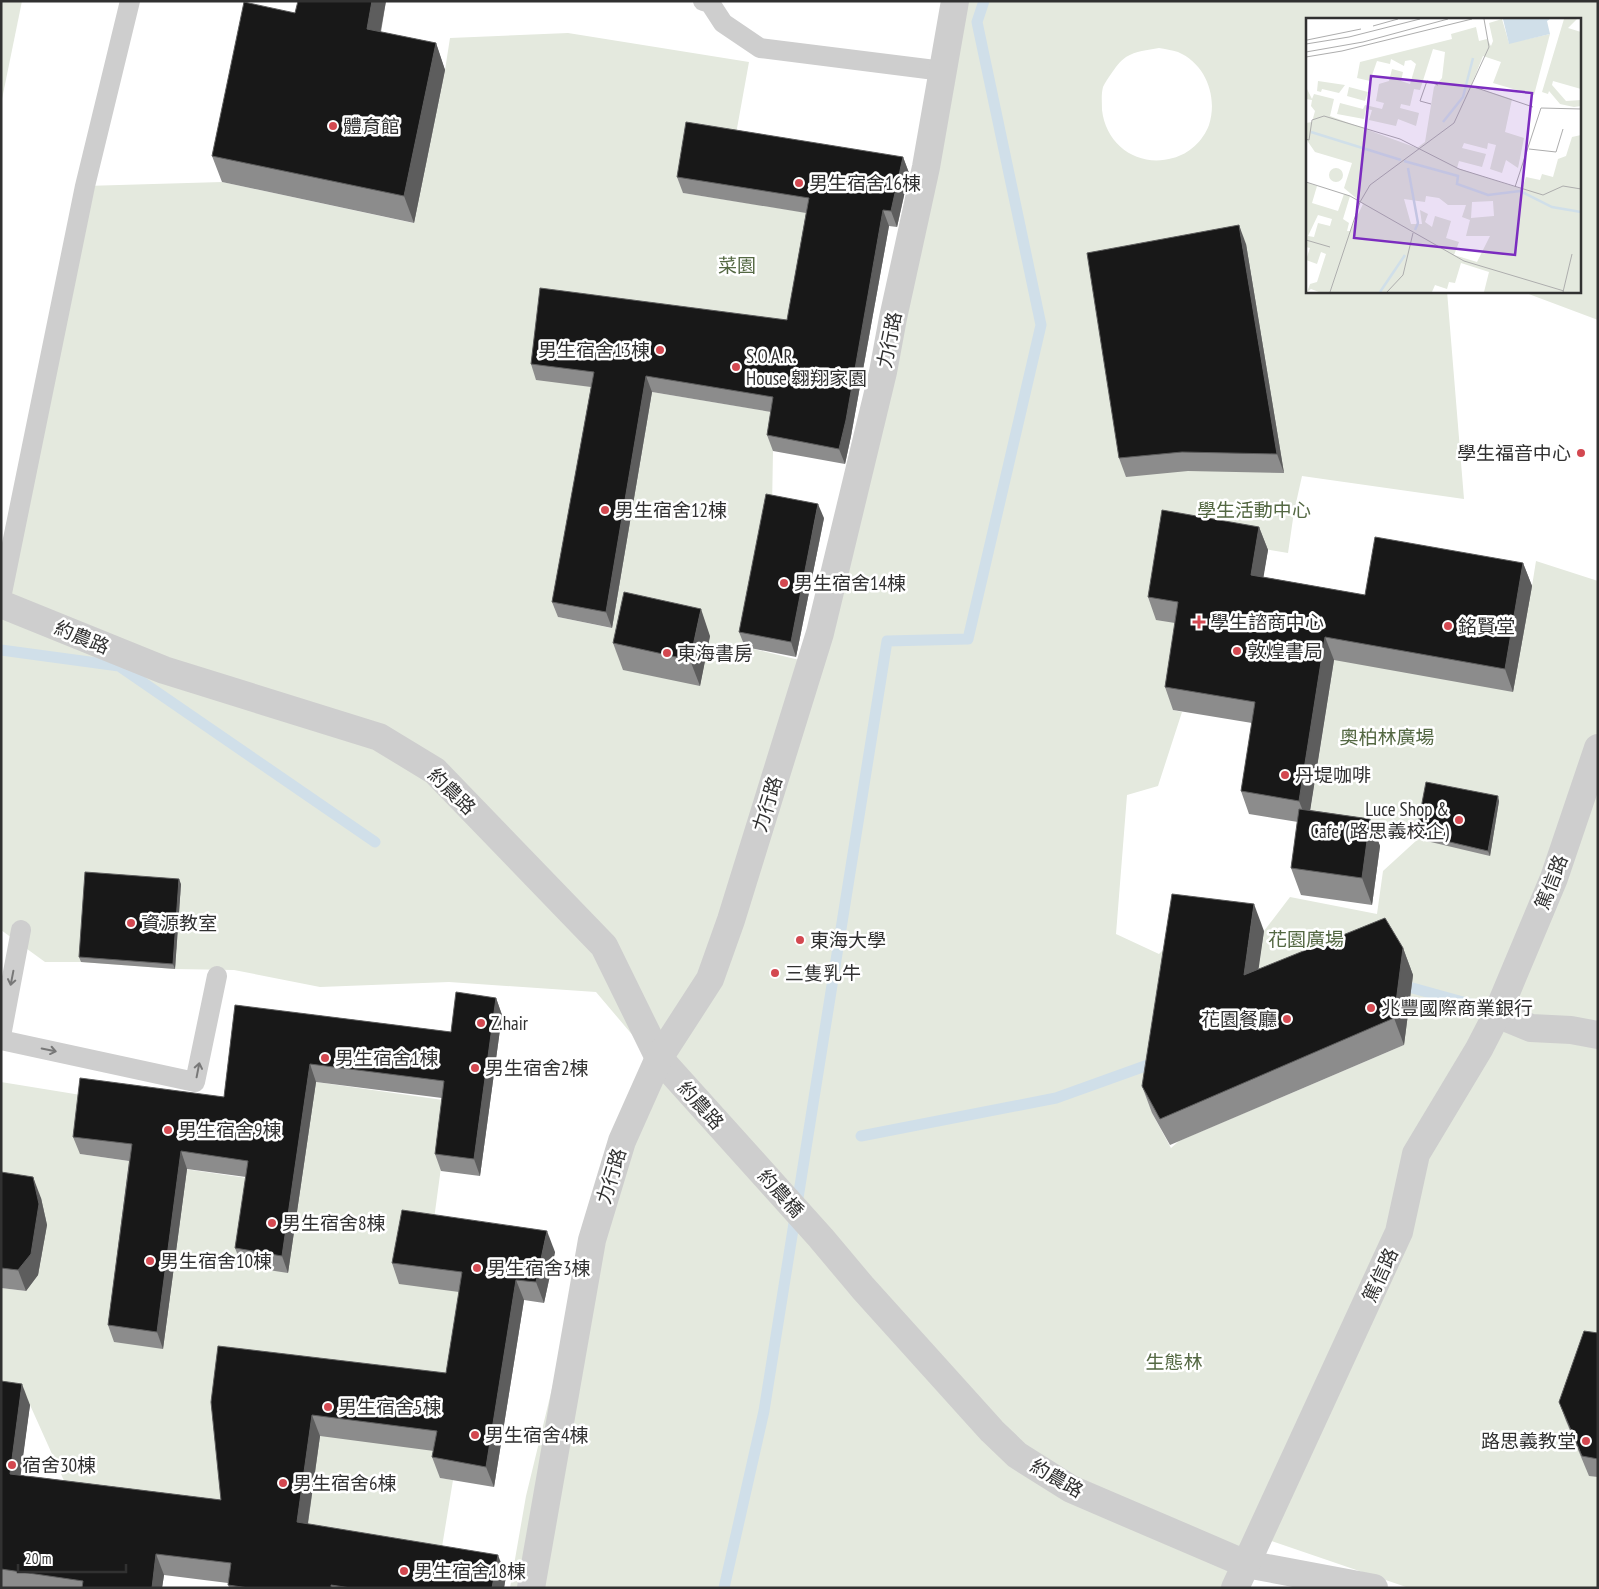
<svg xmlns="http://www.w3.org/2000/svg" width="1599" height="1589" font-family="'PT Sans Narrow','Noto Sans TC',sans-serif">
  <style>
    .green { fill: #e4e9de; fill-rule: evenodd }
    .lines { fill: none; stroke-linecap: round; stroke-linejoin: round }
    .stream { stroke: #d0dfe9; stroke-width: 11 }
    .lane { stroke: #cecece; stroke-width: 20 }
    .street { stroke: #cecece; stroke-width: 28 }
    .wall { fill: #8c8c8c }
    .shaded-wall { fill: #5d5d5d }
    .building { fill: #181818; stroke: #5d5d5d }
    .oneway { stroke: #787878 }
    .poi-dot { fill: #d34850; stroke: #fff; stroke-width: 2 }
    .labels { text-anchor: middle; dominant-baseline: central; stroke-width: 5; stroke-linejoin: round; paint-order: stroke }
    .poi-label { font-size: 19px; fill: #313131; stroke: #fff; text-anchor: start }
    .park-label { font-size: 19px; fill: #546843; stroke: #fff }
    .street-label { font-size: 19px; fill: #313131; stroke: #fff }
    .inset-river { fill: none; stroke: #d0dfe9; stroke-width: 2.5 }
    .inset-road { fill: none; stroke: #adadad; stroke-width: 1 }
    .view { fill: #7b2cbf; fill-opacity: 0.15; stroke: #7b2cbf; stroke-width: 2.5 }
    .inset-edge { fill: none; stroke: #313131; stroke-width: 2.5 }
  </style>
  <rect width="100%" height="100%" fill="#fff"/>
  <g class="green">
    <polygon points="1,1 22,1 1,104"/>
    <path d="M956 1H1598V320L1521 291H1580V19H1308V291H1447L1464 499 1302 476 1294 512 1288 553 1170 533 1186 625 1173 710 1182 712 1158 786 1127 795 1116 934 1159 954 1179 934 1152 1113 1171 1148 1179 1141 1404 1045 1257 977 1264 931 1290 897 1377 914 1383 871 1418 839 1308 824 1334 659 1532 586 1536 561 1598 581V1588H1409L1260 1537 1225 1588H510L526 1496 587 1244 657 1064 596 992 449 982 320 987 234 970 175 969 81 962H45L1 930V598L85 186 222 182 413 223 445 70 450 38 568 33 749 62 734 145 683 193 816 214 793 336 600 388 558 617 611 628 652 392 779 413 773 451 772 508 745 647 812 663ZM1159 48C1165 49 1172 50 1178 52 1206 64 1218 97 1209 125 1203 141 1189 154 1173 158 1139 168 1106 146 1102 110 1102 102 1101 95 1103 87 1105 83 1108 78 1111 74 1115 68 1120 61 1126 57 1136 51 1147 50 1159 48Z"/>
    <polygon points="1,1082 87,1096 80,1154 247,1178 316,1082 450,1101 432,1234 467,1293 440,1478 453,1480 439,1565 299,1588 318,1445 247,1520 74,1503 30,1405 1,1401 1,1288 26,1291 1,1192"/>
  </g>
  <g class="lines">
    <g class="stream">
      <polyline points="1,650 119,666 375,842"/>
      <polyline points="1398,984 1499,1012"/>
      <polyline points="861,1136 1056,1098 1159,1061"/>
      <polyline points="724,1588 764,1411 887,641 968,639 1041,325 977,22 984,1"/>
    </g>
    <g class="lane">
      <polyline points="703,1 710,3 723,23 760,48 943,71"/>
      <polyline points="1,598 85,186 130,1"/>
      <polyline points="1,1036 21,930"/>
      <polyline points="1,1040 195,1082 217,976"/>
    </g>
    <g class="street">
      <polyline points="1,604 164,670 379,737 435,771 604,946 659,1058 821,1238 863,1288 992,1431 1017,1455 1071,1489 1246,1564 1374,1588"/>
      <polyline points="1497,1014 1531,1028 1571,1030 1598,1035"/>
      <polyline points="531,1588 592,1240 622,1141 659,1058 710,979 731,920 820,633 883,372 893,318 926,167 955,1"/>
      <polyline points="1235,1588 1399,1232 1416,1154 1479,1049 1497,1014 1554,878 1598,748"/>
    </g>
  </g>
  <g class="wall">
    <polygon points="386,1 381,32 436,43 445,70 414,223 222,182 212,156 295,13"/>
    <polygon points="903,157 909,173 897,227 889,226 851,436 845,464 773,451 767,435 771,412 652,392 612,628 558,617 552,602 591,387 536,380 531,364 787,320 806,213 683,193 677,177"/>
    <polygon points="1246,244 1284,473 1188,471 1126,477 1119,458"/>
    <polygon points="824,518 796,657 745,647 739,632"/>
    <polygon points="1259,527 1268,550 1263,577 1365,595 1523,563 1532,586 1513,692 1334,660 1310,810 1370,819 1380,846 1372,905 1301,895 1291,868 1298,822 1249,814 1241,791 1252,723 1173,710 1165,687 1175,623 1156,620 1148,597"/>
    <polygon points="710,636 700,686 623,670 613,643"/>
    <polygon points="1499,801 1490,856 1418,839 1416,834"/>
    <polygon points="181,884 175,969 81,962 79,957"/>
    <polygon points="1264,931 1258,969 1403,948 1413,975 1404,1045 1170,1145 1152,1113 1142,1086"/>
    <polygon points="496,998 502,1015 480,1176 441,1171 435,1154 442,1098 316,1082 288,1273 242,1266 235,1248 246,1177 187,1169 163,1349 114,1342 108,1325 129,1161 80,1154 73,1137 224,1097 235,1005 451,1032"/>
    <polygon points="1,1172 41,1198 47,1225 38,1275 26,1291 1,1288"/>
    <polygon points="555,1252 544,1303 524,1300 494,1487 440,1478 432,1457 434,1451 320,1436 308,1524 506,1576 504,1588 229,1588 228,1583 164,1575 162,1588 1,1588 1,1381 30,1405 20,1475 221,1500 211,1402 446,1373 459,1292 399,1284 392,1263"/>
    <polygon points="1598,1333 1598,1477 1589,1476 1566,1421 1559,1402"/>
  </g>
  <g class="shaded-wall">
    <polygon points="372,1 386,1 376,55 367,29"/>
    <polygon points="436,43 445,70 414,223 404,196"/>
    <polygon points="903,157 909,173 897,227 891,211"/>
    <polygon points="883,210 889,226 851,436 845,464 839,449"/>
    <polygon points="1239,225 1246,244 1284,473 1277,454"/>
    <polygon points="646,376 652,392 612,628 606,612"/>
    <polygon points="818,504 824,518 796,657 791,642"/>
    <polygon points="1259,527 1268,550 1260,598 1251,575"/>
    <polygon points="1523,563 1532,586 1513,692 1505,669"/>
    <polygon points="701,609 710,636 700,686 690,660"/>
    <polygon points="1325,637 1334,660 1308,824 1299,801"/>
    <polygon points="1498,796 1499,801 1490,856 1488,851"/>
    <polygon points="1370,819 1380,846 1372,905 1362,878"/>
    <polygon points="179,879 181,884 175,969 173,964"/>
    <polygon points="1254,904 1264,931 1254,1001 1244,975"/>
    <polygon points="1403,948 1413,975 1404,1045 1394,1018"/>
    <polygon points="496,998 502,1015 480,1176 474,1159"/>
    <polygon points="310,1064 316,1082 288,1273 282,1256"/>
    <polygon points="181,1151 187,1169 163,1349 157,1332"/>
    <polygon points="33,1177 41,1198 47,1225 38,1275 26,1291 18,1270"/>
    <polygon points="547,1231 555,1252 544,1303 536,1282"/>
    <polygon points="516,1280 524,1300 494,1487 486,1467"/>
    <polygon points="22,1384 30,1405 18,1495 10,1474"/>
    <polygon points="312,1415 320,1436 305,1543 297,1522"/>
    <polygon points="156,1554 164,1575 162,1588 152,1588"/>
    <polygon points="498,1555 506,1576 504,1588 492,1588"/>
  </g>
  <g class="building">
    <polygon points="298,1 372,1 367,29 436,43 404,196 212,156 244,2 295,13"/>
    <polygon points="686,122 903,157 891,211 883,210 846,420 839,449 767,435 773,397 646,376 606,612 552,602 594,372 531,364 540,288 787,320 809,198 677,177"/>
    <polygon points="1239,225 1277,454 1182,452 1119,458 1087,253"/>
    <polygon points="766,494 818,504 791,642 739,632"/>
    <polygon points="1162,510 1259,527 1251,575 1365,595 1375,537 1523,563 1505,669 1325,637 1299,801 1241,791 1255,702 1165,687 1178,602 1148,597"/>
    <polygon points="624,592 701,609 690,660 613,643"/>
    <polygon points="1426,782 1498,796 1488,851 1416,834"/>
    <polygon points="1299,809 1370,819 1362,878 1291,868"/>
    <polygon points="85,872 179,879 173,964 79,957"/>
    <polygon points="1172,894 1254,904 1244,975 1385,918 1403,948 1394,1018 1160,1119 1142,1086"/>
    <polygon points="456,992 496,998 474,1159 435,1154 444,1081 310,1064 282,1256 235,1248 248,1161 181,1151 157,1332 108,1325 132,1144 73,1137 80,1078 224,1097 235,1005 451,1032"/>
    <polygon points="1,1172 33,1177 39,1204 31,1254 18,1270 1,1268"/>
    <polygon points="402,1210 547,1231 536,1282 516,1280 486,1467 432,1457 437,1431 312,1415 297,1522 498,1555 492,1588 351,1588 331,1585 331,1588 249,1588 228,1585 231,1563 156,1554 152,1588 82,1588 83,1581 1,1569 1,1381 22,1384 10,1474 221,1500 211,1402 218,1346 446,1373 462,1272 392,1263"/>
    <polygon points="1584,1331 1598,1333 1598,1459 1582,1456 1559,1402"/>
  </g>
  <defs><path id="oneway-shaft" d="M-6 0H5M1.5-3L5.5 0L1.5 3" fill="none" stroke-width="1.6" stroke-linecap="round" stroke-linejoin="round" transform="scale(1.25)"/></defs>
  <g class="oneway">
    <use href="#oneway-shaft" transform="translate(12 978) rotate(101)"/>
    <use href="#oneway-shaft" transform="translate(49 1050) rotate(12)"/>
    <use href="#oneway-shaft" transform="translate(198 1070) rotate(-79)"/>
  </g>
  <g class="poi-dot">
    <circle cx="333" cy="126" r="5"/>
    <circle cx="799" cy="183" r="5"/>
    <circle cx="660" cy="350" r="5"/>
    <circle cx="736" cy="367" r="5"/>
    <circle cx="1581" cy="453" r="5"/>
    <circle cx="605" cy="510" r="5"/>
    <circle cx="784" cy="583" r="5"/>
    <path d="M1196.5 614.5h5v5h5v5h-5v5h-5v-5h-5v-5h5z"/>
    <circle cx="1448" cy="626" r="5"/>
    <circle cx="1237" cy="651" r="5"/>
    <circle cx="667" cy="653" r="5"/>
    <circle cx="1285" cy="775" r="5"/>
    <circle cx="1459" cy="820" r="5"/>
    <circle cx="131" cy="923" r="5"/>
    <circle cx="800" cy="940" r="5"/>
    <circle cx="775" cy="973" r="5"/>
    <circle cx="1371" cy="1008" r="5"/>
    <circle cx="1287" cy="1019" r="5"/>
    <circle cx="481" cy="1023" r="5"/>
    <circle cx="325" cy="1058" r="5"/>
    <circle cx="475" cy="1068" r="5"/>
    <circle cx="168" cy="1130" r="5"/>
    <circle cx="272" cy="1223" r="5"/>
    <circle cx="150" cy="1261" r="5"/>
    <circle cx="477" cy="1268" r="5"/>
    <circle cx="328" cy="1407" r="5"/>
    <circle cx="475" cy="1435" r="5"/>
    <circle cx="1586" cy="1441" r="5"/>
    <circle cx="12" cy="1465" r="5"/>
    <circle cx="283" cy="1483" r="5"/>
    <circle cx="404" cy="1571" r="5"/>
  </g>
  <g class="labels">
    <g class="poi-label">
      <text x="343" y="126">體育館</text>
      <text x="809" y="183">男生宿舍16棟</text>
      <text x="650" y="350" text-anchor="end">男生宿舍13棟</text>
      <text x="746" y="356">S.O.A.R.<tspan x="746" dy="22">House 翱翔家園</tspan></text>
      <text x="1571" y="453" text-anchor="end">學生福音中心</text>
      <text x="615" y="510">男生宿舍12棟</text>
      <text x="794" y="583">男生宿舍14棟</text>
      <text x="1210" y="622">學生諮商中心</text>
      <text x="1458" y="626">銘賢堂</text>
      <text x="1247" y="651">敦煌書局</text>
      <text x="677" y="653">東海書房</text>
      <text x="1295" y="775">丹堤咖啡</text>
      <text x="1449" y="809" text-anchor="end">Luce Shop &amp;<tspan x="1449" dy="22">Cafe' (路思義校企)</tspan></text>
      <text x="141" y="923">資源教室</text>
      <text x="810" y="940">東海大學</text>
      <text x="785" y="973">三隻乳牛</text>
      <text x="1381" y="1008">兆豐國際商業銀行</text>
      <text x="1277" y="1019" text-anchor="end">花園餐廳</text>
      <text x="491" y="1023">Z.hair</text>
      <text x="335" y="1058">男生宿舍1棟</text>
      <text x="485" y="1068">男生宿舍2棟</text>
      <text x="178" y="1130">男生宿舍9棟</text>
      <text x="282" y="1223">男生宿舍8棟</text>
      <text x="160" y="1261">男生宿舍10棟</text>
      <text x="487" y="1268">男生宿舍3棟</text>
      <text x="338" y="1407">男生宿舍5棟</text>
      <text x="485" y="1435">男生宿舍4棟</text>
      <text x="1576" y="1441" text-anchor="end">路思義教堂</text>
      <text x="22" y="1465">宿舍30棟</text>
      <text x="293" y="1483">男生宿舍6棟</text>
      <text x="414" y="1571">男生宿舍18棟</text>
    </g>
    <g class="park-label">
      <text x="737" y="265">菜園</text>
      <text x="1254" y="510">學生活動中心</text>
      <text x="1387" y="737">奧柏林廣場</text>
      <text x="1306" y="939">花園廣場</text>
      <text x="1174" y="1362">生態林</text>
    </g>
    <g class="street-label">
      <text transform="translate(889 340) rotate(-79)">力行路</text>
      <text transform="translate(82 637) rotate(22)">約農路</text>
      <text transform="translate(452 791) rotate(44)">約農路</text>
      <text transform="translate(767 804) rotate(-73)">力行路</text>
      <text transform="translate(1551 882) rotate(-69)">篤信路</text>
      <text transform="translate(701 1105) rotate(48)">約農路</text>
      <text transform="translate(611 1176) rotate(-73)">力行路</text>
      <text transform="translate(781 1193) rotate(48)">約農橋</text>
      <text transform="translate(1380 1275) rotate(-65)">篤信路</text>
      <text transform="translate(1057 1478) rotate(30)">約農路</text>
    </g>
  </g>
  <g transform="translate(1306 18)">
    <rect width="275" height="275" fill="#fff"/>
    <path d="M196 1 203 25 244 16 228 77 187 65 195 44 177 38 165 68 206 81 199 114 218 120 212 150 200 142 196 155 184 151 190 127 182 125 181 131 158 125 156 130 180 136 176 149 153 143 151 150 216 171 220 159 234 162 236 156 247 159 252 141 260 138 266 119 275 117V274H178L183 254 155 245 149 265 143 264 141 271 129 267 126 274H13L5 271 1 274 4 266 11 264 20 236 15 234 11 246 0 242 4 230 0 229V164L11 168 6 185 32 193 38 176 44 178 37 201 43 205 41 213H44L57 186 38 170 46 145 9 134 0 121V105L6 104 9 93 5 88 6 82 0 81V52L1 71 6 81 8 76 28 81 24 98 111 130 119 124 128 69 136 60 139 34 127 31 114 72 108 71 104 88 95 86 94 90 113 95 110 108 92 101 90 108 63 102 66 92 60 91 58 101 31 96 34 85 57 91 59 87 76 91 78 85 70 83 73 66 83 63 86 51 97 54 95 63 104 66 110 46 105 42 99 43 98 48 85 41 84 46 71 43 64 63 51 60 54 44 146 21 145 16 170 9 173 23 181 21 185 28 187 23 183 5ZM120 178 133 180 142 187H160L156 199 164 202 160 218H184L171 244 148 237 153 224 140 220 145 203 129 198 126 209 119 204 122 196 114 192 116 206H105L98 181 119 184ZM187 183 188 198 165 200 166 184ZM12 197 26 201 24 208 12 205 8 219 2 218ZM258 1H271L262 10 275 14V71L247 63 246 67 260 83 275 82V88L268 89 254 86 243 73 242 76 236 74ZM12 63 39 67 33 75 16 71 15 74 11 73ZM43 69 62 74 59 83 41 78ZM23 157a7 7 0 1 1 14 0a7 7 0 1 1-14 0Z" fill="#e4e9de" fill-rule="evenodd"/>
    <path d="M197 1H244L241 3 244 16 203 26Z" fill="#d0dfe9"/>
    <path class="inset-river" d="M137 104 157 79 167 40M5 114 95 142M98 143 152 158 151 166 182 177 214 173 246 189 275 194M102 150 112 205 109 212M74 274 99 237"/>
    <path class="inset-road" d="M67 8 92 1M1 22 55 11M0 26 43 19 114 1M0 34 57 24 142 1M0 39 36 33 166 1M165 68 227 89M125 86 114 83 121 63 132 67M0 121 3 122 6 102 18 98 94 121 153 151 237 177 257 168 275 171M223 131 250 134 257 111M0 164 44 178 158 243 258 273M209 169 235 90 275 91M0 222 24 229M24 274 54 184 64 167 148 105 183 29 178 1M81 274 97 257 107 215M257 274 266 236"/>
    <path class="view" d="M65 58 226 75 209 237 48 220Z"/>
    <rect width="275" height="275" class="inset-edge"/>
  </g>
  <rect width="1599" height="1589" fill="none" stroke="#313131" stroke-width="5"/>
  <path d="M18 1564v8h108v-8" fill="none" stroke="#313131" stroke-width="2.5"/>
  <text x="25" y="1564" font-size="15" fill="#313131" stroke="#ffffff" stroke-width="4" paint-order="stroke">20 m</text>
</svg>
